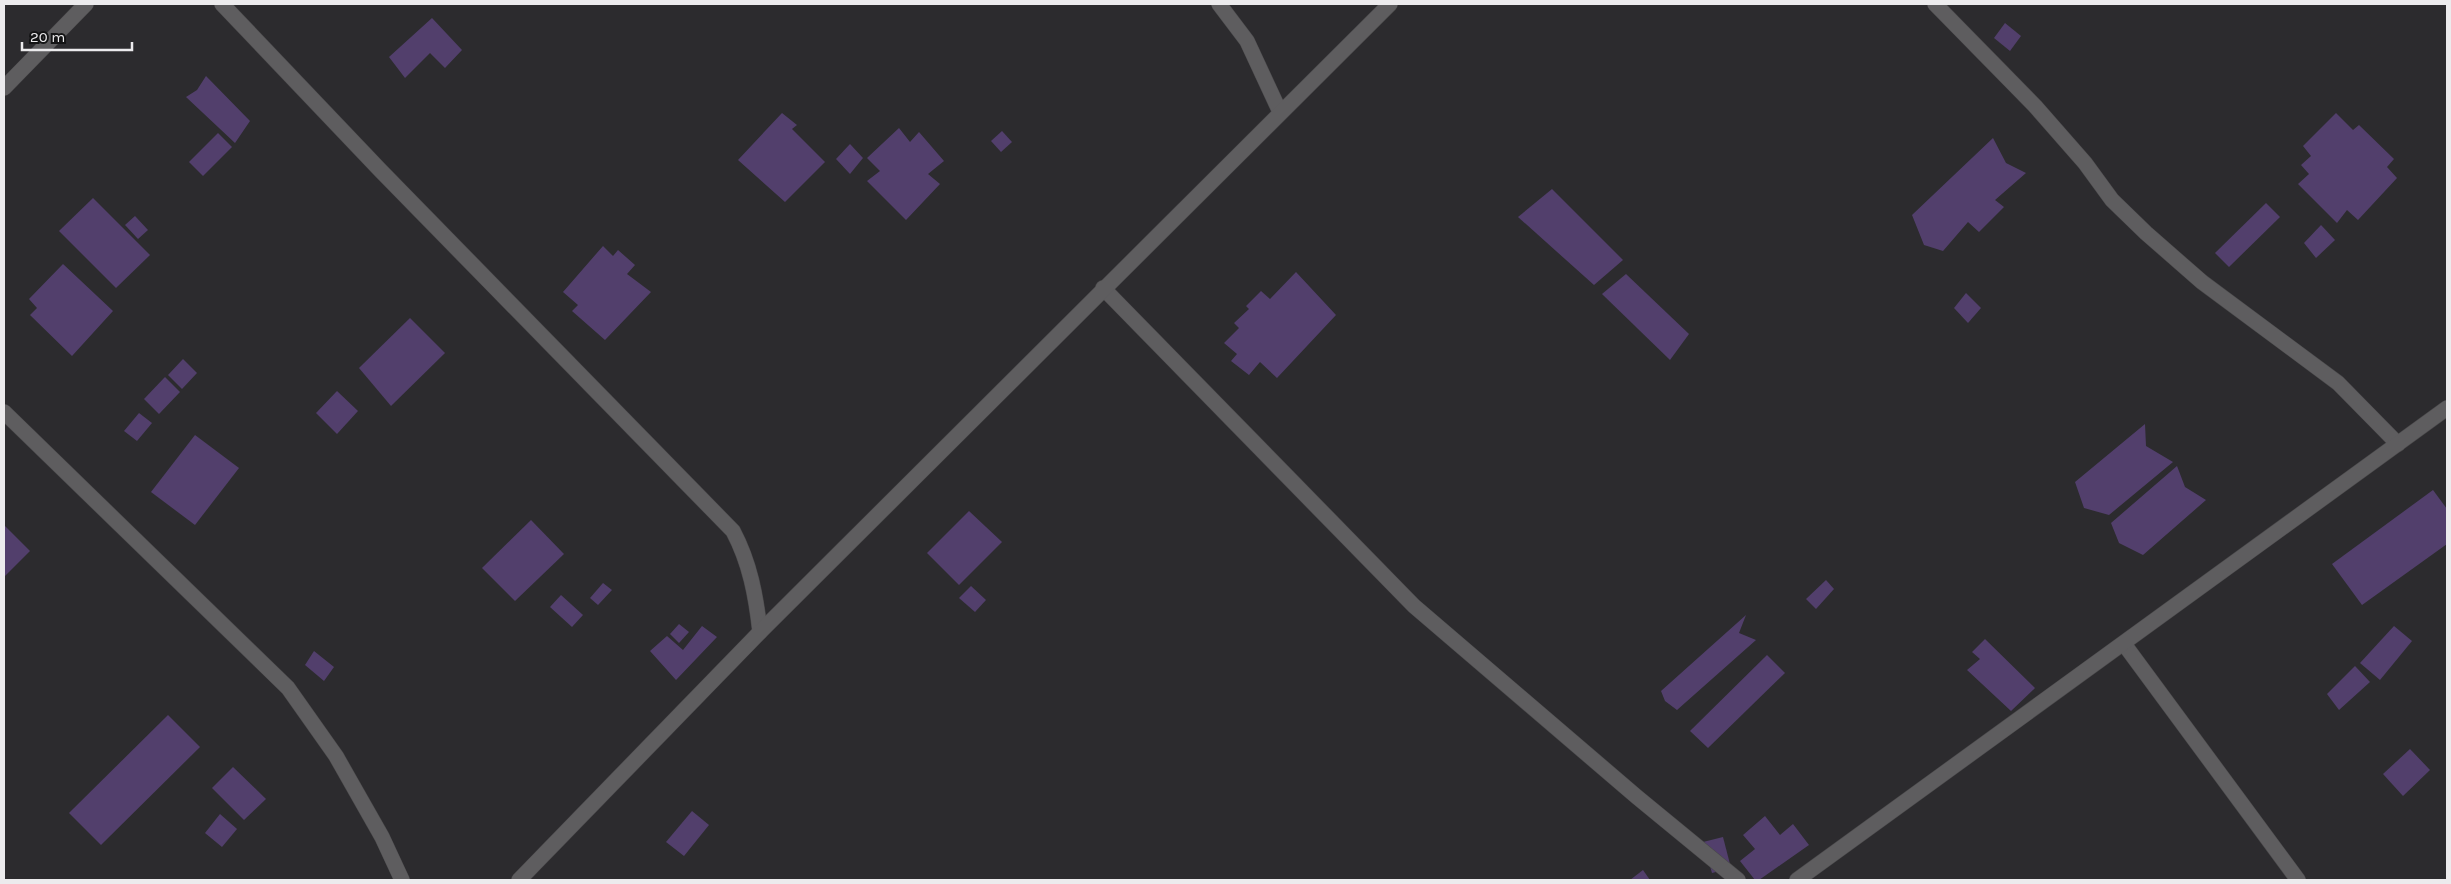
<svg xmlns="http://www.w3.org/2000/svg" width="2451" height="884" font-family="Karla,sans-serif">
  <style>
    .building { fill: #523f6c }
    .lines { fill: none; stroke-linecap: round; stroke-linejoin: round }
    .minor-casing { stroke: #49484a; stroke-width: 16 }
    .minor { stroke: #5e5d5f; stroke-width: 15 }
  </style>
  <rect width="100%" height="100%" fill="#2c2b2e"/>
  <g class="building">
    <polygon points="432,18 462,50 445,68 430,53 405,78 389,57"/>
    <polygon points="2005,23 2021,36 2010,51 1994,38"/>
    <polygon points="206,76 250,121 235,143 186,97 197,90"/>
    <polygon points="782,113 797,125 792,129 825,162 785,202 738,160"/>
    <polygon points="2336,113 2353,130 2359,125 2394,159 2387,167 2397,178 2358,220 2347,210 2337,223 2298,184 2309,174 2301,165 2311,156 2303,146"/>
    <polygon points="899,128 910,142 919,132 944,161 928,174 940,184 906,220 867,181 880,171 867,158"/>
    <polygon points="1002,131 1012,142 1001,152 991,141"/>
    <polygon points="218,133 232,147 203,176 189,162"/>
    <polygon points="1993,138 2006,163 2026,173 1995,200 2004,207 1979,232 1968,222 1943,251 1924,245 1912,215"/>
    <polygon points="850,144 863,158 850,174 836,159"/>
    <polygon points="1552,189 1623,260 1594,285 1518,217"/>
    <polygon points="93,198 150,255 116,288 59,231"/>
    <polygon points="2266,203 2280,217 2229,267 2215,253"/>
    <polygon points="135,216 148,230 138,239 125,225"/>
    <polygon points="2321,225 2335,240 2316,258 2304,243"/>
    <polygon points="603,246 613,256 618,250 635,265 627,274 651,292 605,340 572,311 578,305 563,292"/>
    <polygon points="63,264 113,311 72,356 30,315 37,308 29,299"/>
    <polygon points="1296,272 1336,315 1277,378 1260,362 1249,375 1231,361 1237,354 1224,343 1239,328 1234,323 1249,309 1246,306 1261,291 1270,299"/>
    <polygon points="1626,274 1689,334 1670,360 1602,294"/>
    <polygon points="1966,293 1981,308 1968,323 1954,308"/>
    <polygon points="410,318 445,353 391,406 359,368"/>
    <polygon points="183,359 197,373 182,389 168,375"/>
    <polygon points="165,377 180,392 159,414 144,399"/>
    <polygon points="337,391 358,411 337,434 316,413"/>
    <polygon points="139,413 152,423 137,441 124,431"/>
    <polygon points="2145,424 2146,446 2173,462 2109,515 2084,508 2075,482"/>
    <polygon points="195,435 239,468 195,525 151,492"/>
    <polygon points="2177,466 2185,487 2206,500 2143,555 2119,543 2111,523"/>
    <polygon points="2433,490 2447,509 2447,544 2362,605 2332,564"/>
    <polygon points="969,511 1002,542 959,585 927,553"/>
    <polygon points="531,520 564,554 515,601 482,568"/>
    <polygon points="4,525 30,551 4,577"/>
    <polygon points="1826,580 1834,589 1816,609 1806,599"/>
    <polygon points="603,583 612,590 598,605 590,598"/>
    <polygon points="971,586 986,600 975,612 959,598"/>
    <polygon points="561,595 583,615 572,627 550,607"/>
    <polygon points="1746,615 1739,633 1756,640 1677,710 1665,701 1661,691"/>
    <polygon points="679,624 689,632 679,643 670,634"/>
    <polygon points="702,626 717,637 676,680 650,651 667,636 683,650"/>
    <polygon points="2394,626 2412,641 2380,680 2360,663"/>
    <polygon points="1985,639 2035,688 2011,711 1967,670 1980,659 1972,652"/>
    <polygon points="314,651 334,667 324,681 305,665"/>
    <polygon points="1767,655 1785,673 1708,748 1690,731"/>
    <polygon points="2355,666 2370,682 2339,710 2327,694"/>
    <polygon points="168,715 200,747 101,845 69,813"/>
    <polygon points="2410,749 2430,770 2403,796 2383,774"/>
    <polygon points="233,767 266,799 244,820 212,788"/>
    <polygon points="692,811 709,825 684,856 666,842"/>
    <polygon points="220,814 237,829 222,847 205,833"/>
    <polygon points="1765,816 1780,835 1793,824 1809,845 1759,880 1755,880 1740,861 1755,849 1743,835"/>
    <polygon points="1723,837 1731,868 1712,873 1703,842"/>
    <polygon points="1643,870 1650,880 1630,880"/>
  </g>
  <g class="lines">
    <defs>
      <g id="minor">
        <path d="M222 4 381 171 733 531C750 563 756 596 760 632"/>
        <polyline points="1219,4 1247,41 1280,112"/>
        <polyline points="1935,4 2035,106 2085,163 2112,200 2146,233 2202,282 2338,383 2398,444"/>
        <polyline points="4,88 86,4"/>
        <polyline points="1103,288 1414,606 1637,797 1738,880"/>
        <polyline points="4,412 288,688 336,756 382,837 402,880"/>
        <polyline points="2124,644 2298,880"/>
        <polyline points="519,880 760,632 1390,4"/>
        <polyline points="1797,880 2447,408"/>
      </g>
    </defs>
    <use href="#minor" class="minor-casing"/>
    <use href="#minor" class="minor"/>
  </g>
  <rect width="2451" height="884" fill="none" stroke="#ecebed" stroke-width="10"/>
  <path d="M22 42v8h110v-8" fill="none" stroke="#ecebed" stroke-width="2.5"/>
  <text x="30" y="42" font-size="15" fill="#ecebed" stroke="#141415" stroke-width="4" paint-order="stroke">20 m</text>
</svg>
